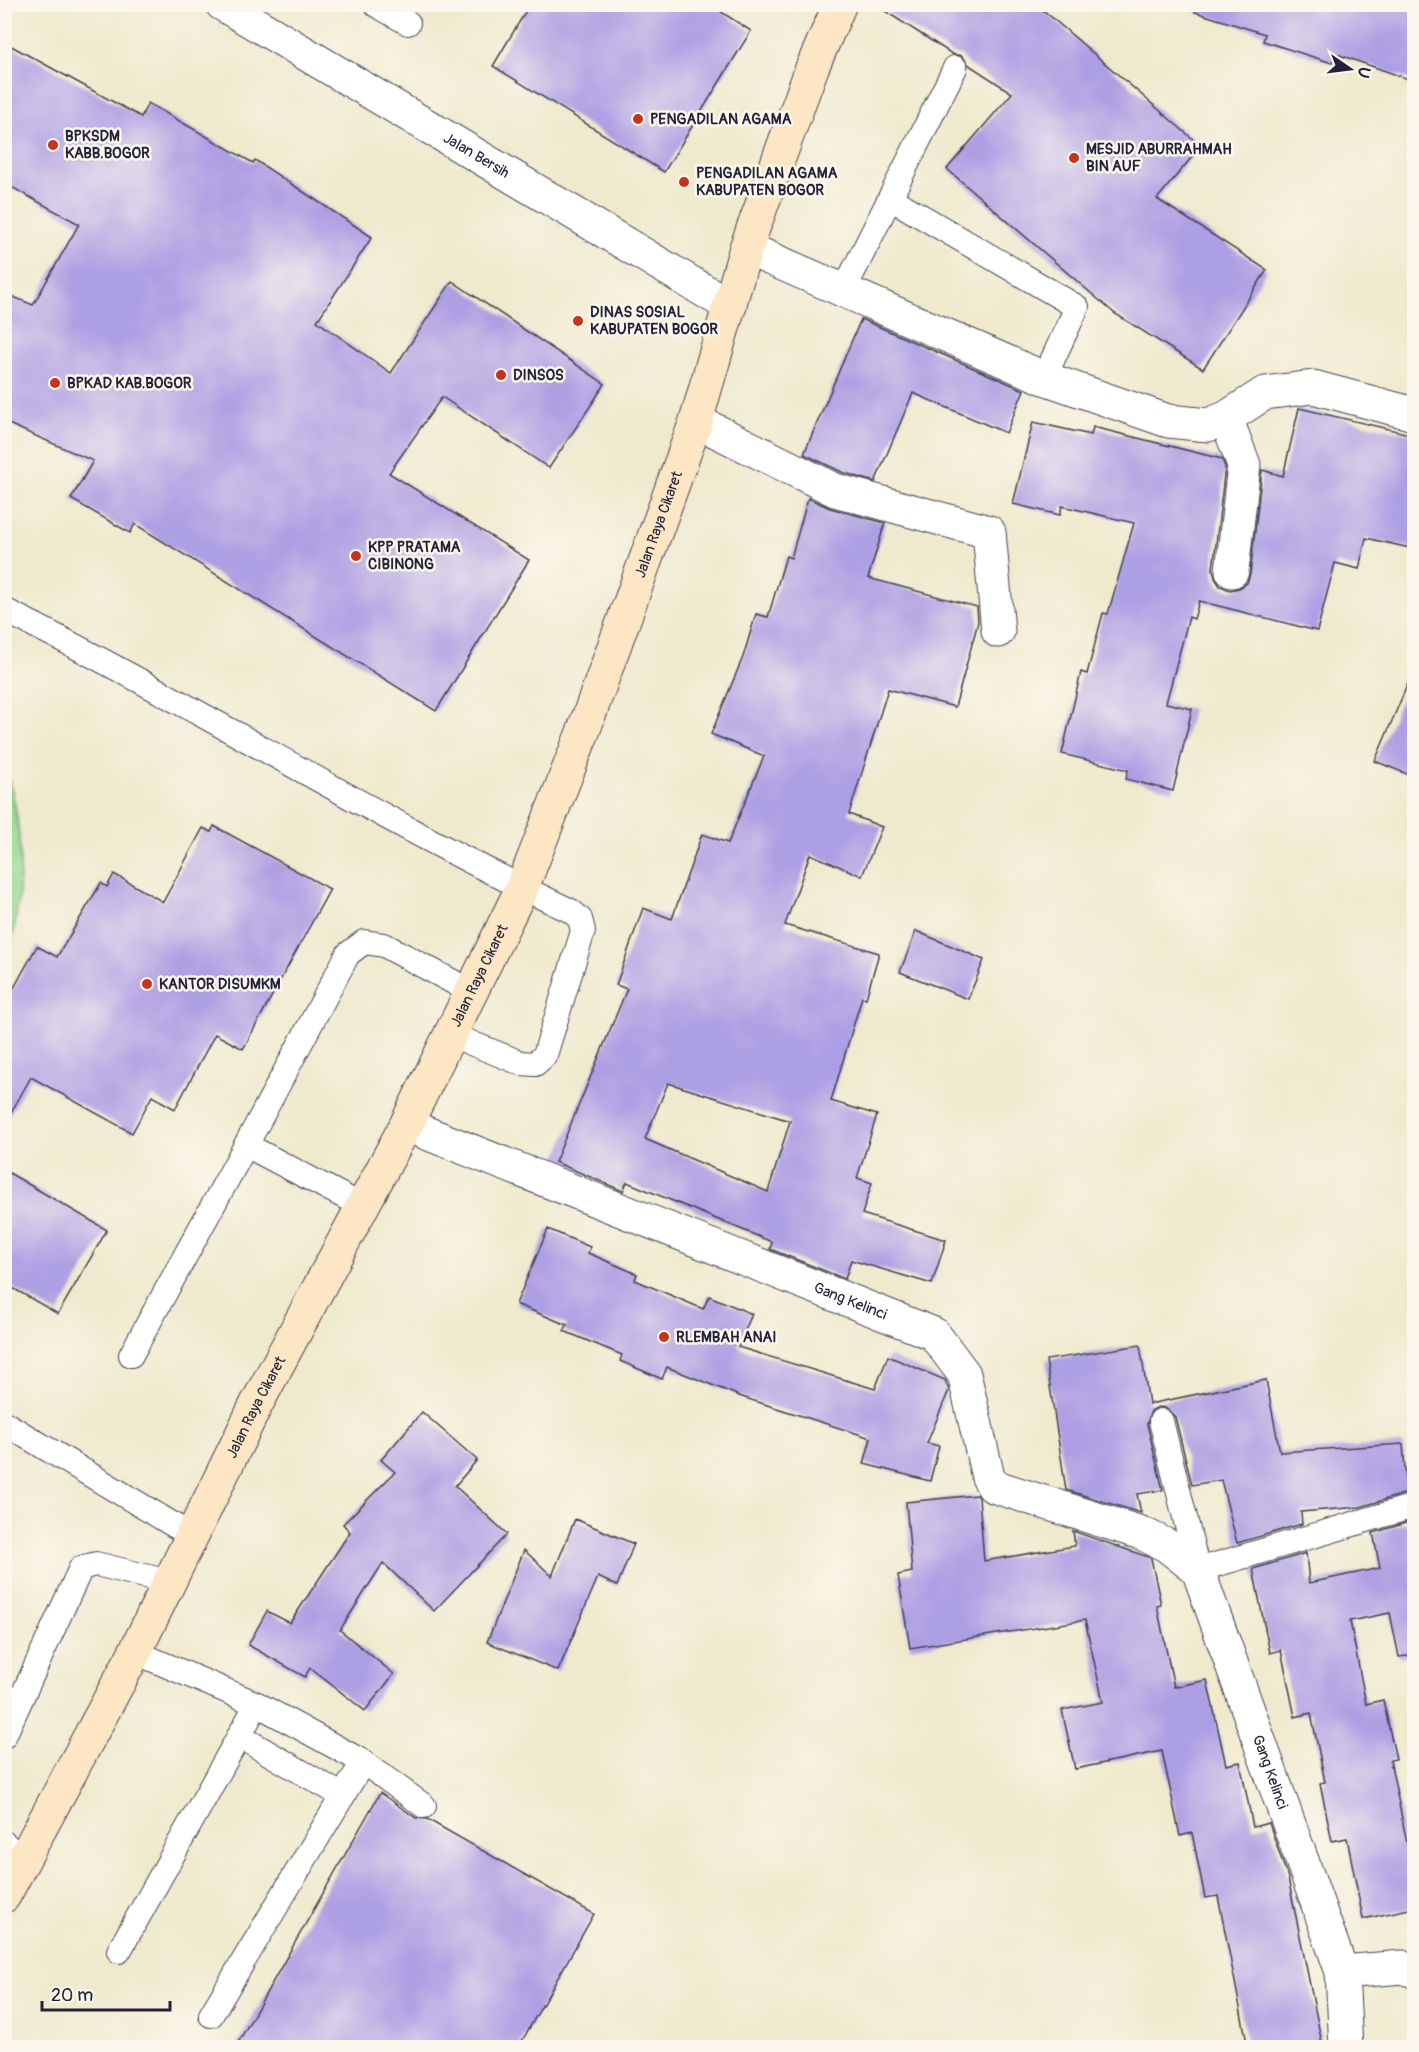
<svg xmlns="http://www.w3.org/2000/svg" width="1419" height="2052" font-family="Pangolin,sans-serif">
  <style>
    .green { fill: #9ada91; stroke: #5e7e66; stroke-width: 1.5 }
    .building { fill: #ad9fe3; fill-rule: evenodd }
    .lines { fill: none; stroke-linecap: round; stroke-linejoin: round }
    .service-casing { stroke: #414051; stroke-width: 26 }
    .minor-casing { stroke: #414051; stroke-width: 35 }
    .tertiary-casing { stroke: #414051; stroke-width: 35 }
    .secondary-casing { stroke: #414051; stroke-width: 35 }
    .service { stroke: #fff; stroke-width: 24 }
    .minor { stroke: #fff; stroke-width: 33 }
    .tertiary { stroke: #fff; stroke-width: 33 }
    .secondary { stroke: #fce6c4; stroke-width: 33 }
    .poi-dot { fill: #c8321e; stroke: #fbf7ec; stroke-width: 2 }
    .labels { text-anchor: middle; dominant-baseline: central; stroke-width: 5; stroke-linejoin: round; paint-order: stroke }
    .poi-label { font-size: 15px; font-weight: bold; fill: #22223b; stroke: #fbf7ec; text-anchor: start }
    .street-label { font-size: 15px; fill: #22223b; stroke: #fbf7ec }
  </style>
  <rect width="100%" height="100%" fill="#fbf7ec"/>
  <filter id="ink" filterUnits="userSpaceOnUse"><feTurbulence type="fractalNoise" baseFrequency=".0167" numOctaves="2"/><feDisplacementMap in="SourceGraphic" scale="12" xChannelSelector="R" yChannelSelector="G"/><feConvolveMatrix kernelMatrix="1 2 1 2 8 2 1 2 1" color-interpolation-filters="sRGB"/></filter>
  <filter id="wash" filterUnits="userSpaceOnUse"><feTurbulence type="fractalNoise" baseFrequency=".008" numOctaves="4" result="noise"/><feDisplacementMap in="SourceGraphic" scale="24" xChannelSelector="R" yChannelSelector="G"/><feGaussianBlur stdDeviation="1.35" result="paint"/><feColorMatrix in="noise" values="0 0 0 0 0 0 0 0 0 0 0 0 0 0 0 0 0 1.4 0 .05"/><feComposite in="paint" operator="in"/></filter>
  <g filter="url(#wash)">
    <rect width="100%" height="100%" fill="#efe9cd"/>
    <path class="green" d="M5 768C26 829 24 904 5 965Z"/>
    <g id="blocks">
      <g class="building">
        <polygon points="530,4 709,4 751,31 664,172 493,66"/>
        <polygon points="874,4 1036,4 1201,146 1157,199 1267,270 1203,369 1114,313 947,169 1012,93 969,65 962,56 952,54"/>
        <polygon points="1196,4 1414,4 1414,81 1334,53 1332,63 1263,41 1265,34 1195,12"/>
        <polygon points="4,42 141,117 148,103 253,163 255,160 372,237 317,321 391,373 452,281 605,384 549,468 442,397 389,473 529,560 436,711 135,524 130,533 71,499 93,461 4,422 4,293 33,305 79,224 4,183"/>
        <polygon points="861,319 1024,390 1006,433 913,393 875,482 842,472 804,454"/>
        <polygon points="1299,408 1414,435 1414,549 1366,538 1359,569 1335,563 1317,631 1199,601 1194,619 1189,617 1166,703 1192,709 1173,791 1126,779 1128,770 1062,754 1081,672 1087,674 1103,613 1108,614 1134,523 1062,506 1060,515 1013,504 1033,422 1091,435 1093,427 1222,459 1225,467 1213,569 1215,578 1220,586 1230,590 1239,588 1247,583 1250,574 1262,470 1283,476"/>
        <path d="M808 498 830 508 885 523 868 578 977 607 978 622 955 707 888 689 849 814 882 827 862 876 810 854 785 925 879 953 866 998 862 997 831 1101 877 1115 857 1178 872 1183 862 1214 946 1240 932 1284 851 1260 845 1279 770 1249 772 1242 627 1182 623 1191 555 1162 627 989 616 985 643 908 672 919 702 834 728 843 764 756 711 734 743 657 756 614 768 617 786 556 791 558ZM668 1083 790 1121 768 1192 645 1139Z"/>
        <polygon points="1414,669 1414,777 1375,761"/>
        <polygon points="214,826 330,889 243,1049 215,1034 175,1109 152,1096 132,1133 31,1077 4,1125 4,1006 37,946 57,957 101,883 107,887 114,874 163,902 203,828 211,832"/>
        <polygon points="916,931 984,960 968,999 900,972"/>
        <polygon points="4,1170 107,1230 58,1314 4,1283"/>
        <polygon points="548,1229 590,1247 588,1253 637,1274 635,1280 703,1309 709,1296 752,1314 738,1347 875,1389 888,1356 945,1380 949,1390 927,1443 939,1446 930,1481 864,1464 871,1438 742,1397 667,1367 662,1379 620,1361 622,1355 564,1331 567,1325 516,1304"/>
        <polygon points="1140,1345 1149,1404 1266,1380 1280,1452 1403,1444 1407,1493 1360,1507 1301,1512 1302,1524 1237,1543 1221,1480 1192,1485 1175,1417 1165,1408 1158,1407 1151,1411 1147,1424 1163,1490 1137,1494 1141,1513 1066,1490 1046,1360"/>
        <polygon points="422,1412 477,1460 455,1486 507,1534 434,1611 383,1563 340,1630 394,1674 365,1711 310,1668 305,1677 248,1645 267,1611 290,1623 350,1532 343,1524 395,1472 381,1460"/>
        <polygon points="977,1495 979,1497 984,1561 1075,1546 1073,1531 1151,1558 1161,1605 1157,1606 1174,1687 1207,1680 1226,1765 1240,1762 1253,1827 1269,1823 1288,1878 1323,2048 1248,2048 1218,1896 1205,1898 1192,1833 1180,1836 1162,1751 1075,1769 1062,1710 1103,1702 1085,1620 910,1648 898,1575 912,1572 906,1502"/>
        <polygon points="575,1519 634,1544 617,1586 598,1577 558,1671 487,1642 524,1550 552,1576"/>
        <polygon points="1409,1522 1411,1548 1414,1547 1414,1655 1399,1657 1390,1613 1350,1621 1366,1704 1383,1700 1396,1759 1390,1760 1408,1848 1414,1847 1414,1908 1363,1919 1347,1838 1332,1841 1320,1783 1325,1782 1311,1713 1295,1717 1281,1650 1270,1653 1253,1569 1306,1553 1309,1583 1380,1568 1373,1533"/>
        <polygon points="380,1793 416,1818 427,1819 594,1914 518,2048 235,2048"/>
      </g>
    </g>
  </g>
  <g filter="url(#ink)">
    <use href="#blocks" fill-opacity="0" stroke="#414051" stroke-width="1.5"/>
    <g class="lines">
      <defs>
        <g id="service">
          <polyline points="375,4 408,23"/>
          <polyline points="890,198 1077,307 1044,378"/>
          <polyline points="844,290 955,68"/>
          <path d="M4 610C196 705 377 820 571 911L580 919 583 931 545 1055 535 1064 521 1063 451 1035"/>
          <polyline points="362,1206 246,1145 348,954 364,942 384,945 472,992"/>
          <polyline points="131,1355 246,1145"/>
          <polyline points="1161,1421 1198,1570 1414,1506"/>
          <polyline points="4,1423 192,1536"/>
          <polyline points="135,1652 257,1704 363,1762 424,1806"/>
          <polyline points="4,1736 81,1568 96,1564 169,1582"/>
          <polyline points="239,1736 343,1796"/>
          <polyline points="4,1843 23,1861"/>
          <polyline points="119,1951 257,1704"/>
          <polyline points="211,2015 363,1762"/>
        </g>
        <g id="minor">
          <polyline points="746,248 1044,378 1168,421 1208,425 1226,418 1265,393 1313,387 1414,414"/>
          <polyline points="1226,418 1244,465 1232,571"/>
          <polyline points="696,421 835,490 989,532 998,631"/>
          <path id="s1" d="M406 1125 934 1334 964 1374 988 1477 993 1486 1141 1533 1166 1545 1198 1570 1342 1972 1346 2048"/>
          <polyline points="1342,1972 1403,1967 1414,1971"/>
        </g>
        <g id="tertiary">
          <path id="s2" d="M222 4 730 306"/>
        </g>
        <g id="secondary">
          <path id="s3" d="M4 1896 135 1652 256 1405 406 1125 522 888 583 732 696 421 746 248 812 68 840 4"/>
        </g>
      </defs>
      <use href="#service" class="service-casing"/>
      <use href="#minor" class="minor-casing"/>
      <use href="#tertiary" class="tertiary-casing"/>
      <use href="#secondary" class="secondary-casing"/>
      <use href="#service" class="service"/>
      <use href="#minor" class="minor"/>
      <use href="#tertiary" class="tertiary"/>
      <use href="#secondary" class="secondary"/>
    </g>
  </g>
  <g class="poi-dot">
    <circle cx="638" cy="119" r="6"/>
    <circle cx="53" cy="145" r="6"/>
    <circle cx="1074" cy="158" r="6"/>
    <circle cx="684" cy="182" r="6"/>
    <circle cx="578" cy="321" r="6"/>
    <circle cx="501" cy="375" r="6"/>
    <circle cx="55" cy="383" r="6"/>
    <circle cx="356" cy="556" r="6"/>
    <circle cx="147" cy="984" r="6"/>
    <circle cx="664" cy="1337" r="6"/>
  </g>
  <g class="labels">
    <g class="poi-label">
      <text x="650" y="119">PENGADILAN AGAMA</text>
      <text x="65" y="136">BPKSDM<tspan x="65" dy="17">KABB.BOGOR</tspan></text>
      <text x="1086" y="149">MESJID ABURRAHMAH<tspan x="1086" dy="17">BIN AUF</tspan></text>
      <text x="696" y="173">PENGADILAN AGAMA<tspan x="696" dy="17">KABUPATEN BOGOR</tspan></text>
      <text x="590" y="312">DINAS SOSIAL<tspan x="590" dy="17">KABUPATEN BOGOR</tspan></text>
      <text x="513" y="375">DINSOS</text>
      <text x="67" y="383">BPKAD KAB.BOGOR</text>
      <text x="368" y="547">KPP PRATAMA<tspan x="368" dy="17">CIBINONG</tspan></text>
      <text x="159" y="984">KANTOR DISUMKM</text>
      <text x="676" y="1337">RLEMBAH ANAI</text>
    </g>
    <g class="street-label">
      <text stroke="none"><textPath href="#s2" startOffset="296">Jalan Bersih</textPath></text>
      <text stroke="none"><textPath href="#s3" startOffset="1522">Jalan Raya Cikaret</textPath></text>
      <text stroke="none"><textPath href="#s3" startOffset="1036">Jalan Raya Cikaret</textPath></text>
      <text stroke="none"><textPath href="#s1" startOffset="478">Gang Kelinci</textPath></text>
      <text stroke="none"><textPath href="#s3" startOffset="550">Jalan Raya Cikaret</textPath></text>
      <text stroke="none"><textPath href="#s1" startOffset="1172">Gang Kelinci</textPath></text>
    </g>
  </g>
  <rect width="1419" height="2052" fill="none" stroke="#fbf7ec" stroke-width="24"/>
  <g transform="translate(1350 69) rotate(104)" stroke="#fbf7ec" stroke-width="4.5" paint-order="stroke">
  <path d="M0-4.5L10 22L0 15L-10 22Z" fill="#22223b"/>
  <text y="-9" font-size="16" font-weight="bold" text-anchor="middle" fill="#22223b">U</text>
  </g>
  <path d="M42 2001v9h128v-9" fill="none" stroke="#22223b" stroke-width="3"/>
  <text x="51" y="2001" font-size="18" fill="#22223b" stroke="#fbf7ec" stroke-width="4.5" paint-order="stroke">20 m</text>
</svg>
